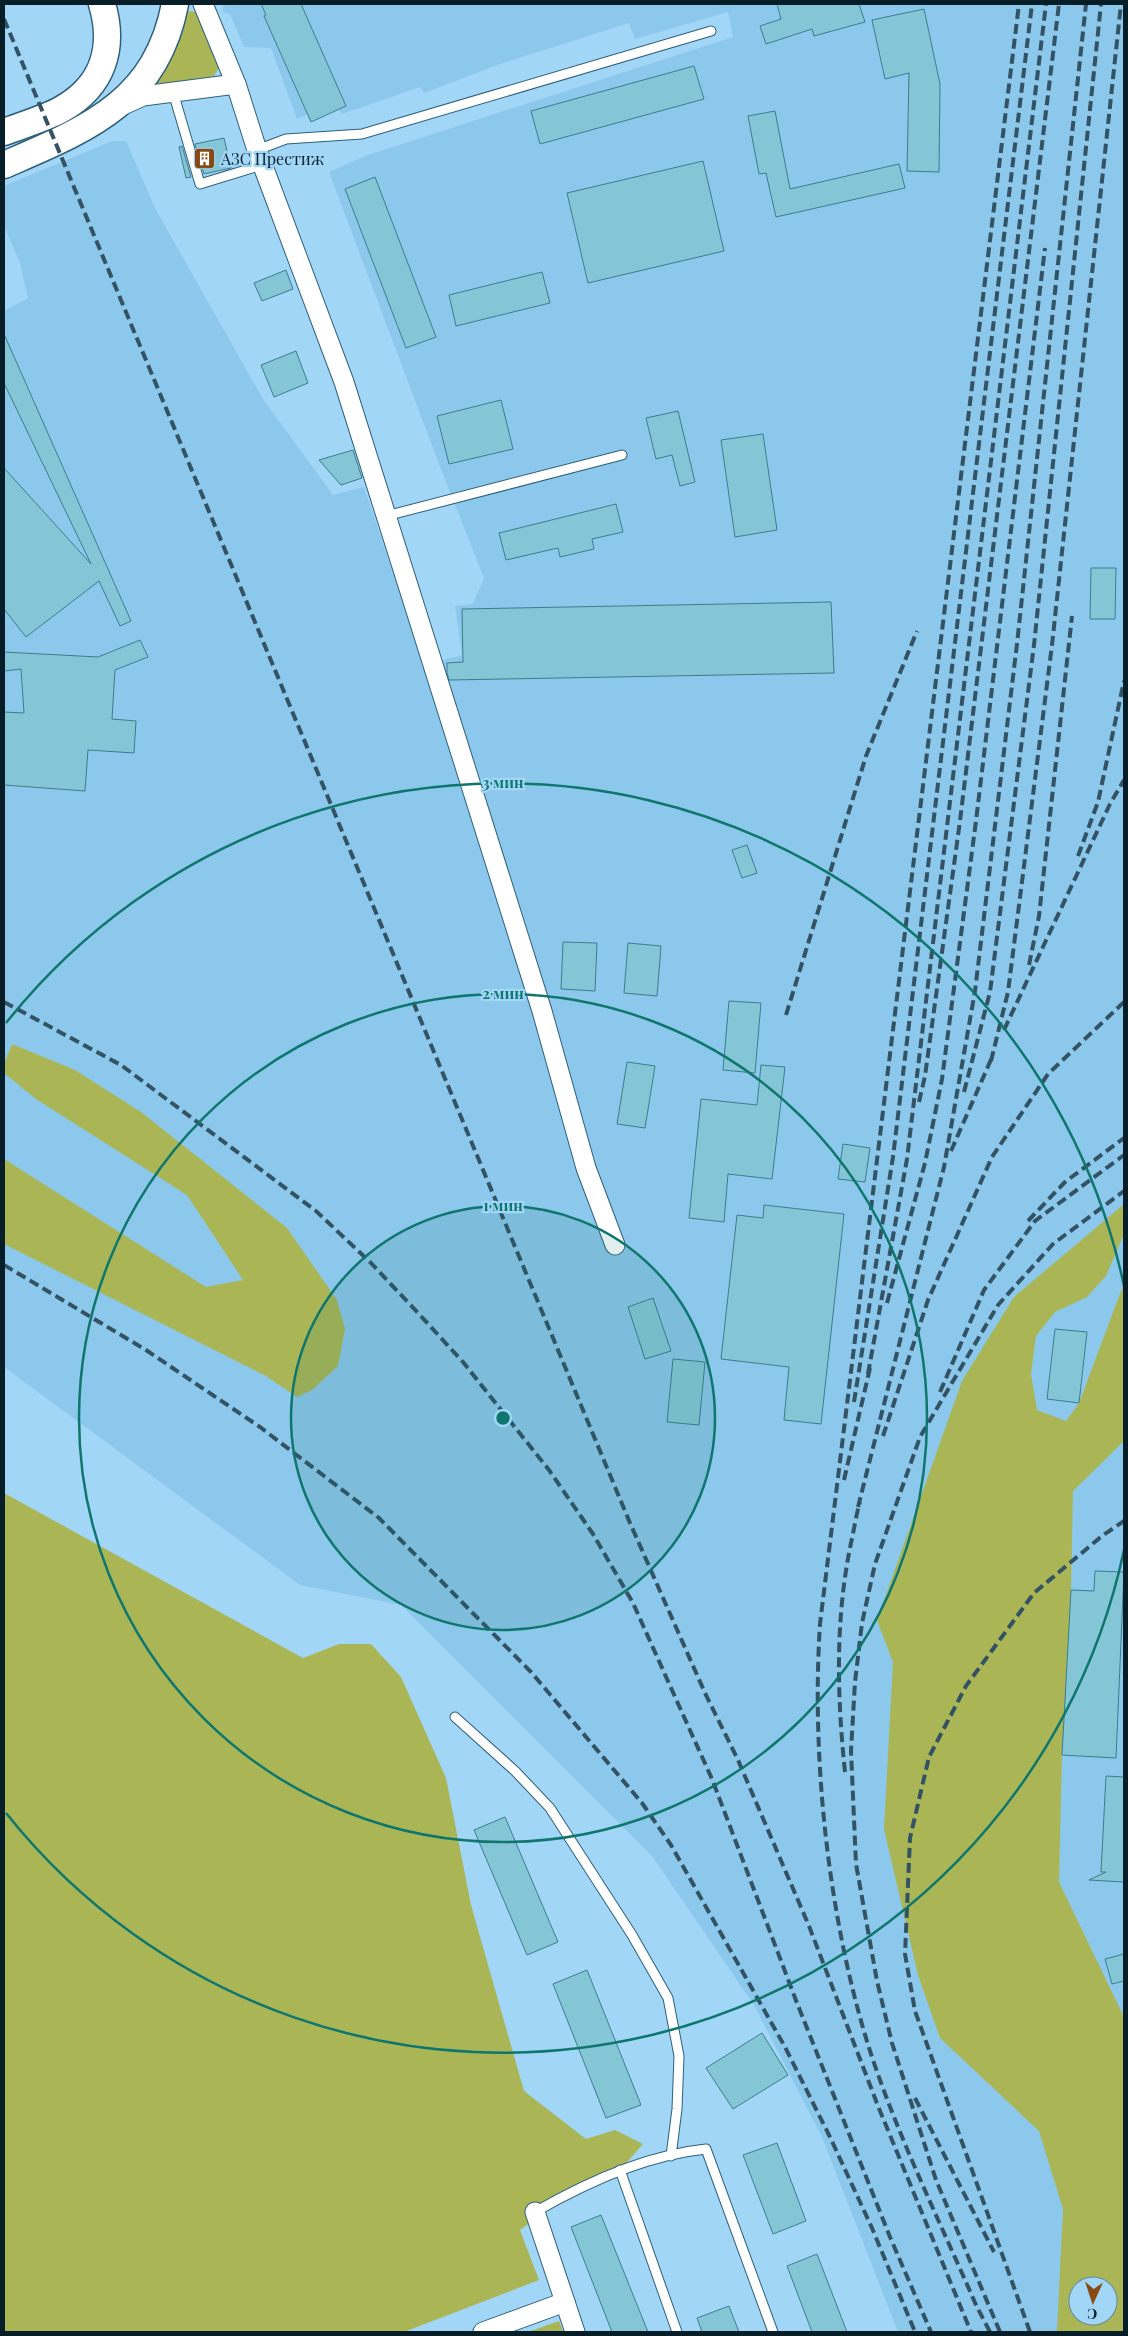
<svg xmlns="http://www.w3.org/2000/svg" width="1128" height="2336" font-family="'Playfair Display',serif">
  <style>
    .built { fill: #8cc8eb; fill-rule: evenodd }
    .green { fill: #aab655; fill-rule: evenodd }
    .building { fill: #84c6d6; stroke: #3b7d8d }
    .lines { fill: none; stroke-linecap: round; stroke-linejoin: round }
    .lane-casing { stroke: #2e607d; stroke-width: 11 }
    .street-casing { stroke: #2e607d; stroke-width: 21 }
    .secondary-casing { stroke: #2e607d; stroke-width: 29 }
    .lane { stroke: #fff; stroke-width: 9 }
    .street { stroke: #fff; stroke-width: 19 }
    .secondary { stroke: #fff; stroke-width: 26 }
    .rail { stroke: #335263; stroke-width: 4; stroke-dasharray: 10 5; stroke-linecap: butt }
    .ring { fill: none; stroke: #0f766e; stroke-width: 2.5 }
    .labels { text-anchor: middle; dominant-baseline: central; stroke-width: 4.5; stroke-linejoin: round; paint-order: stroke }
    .poi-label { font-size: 16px; fill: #071d28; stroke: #a1d6f7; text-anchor: start }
    .centre { fill: #0f766e; stroke: #a1d6f7; stroke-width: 2.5 }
    .ring-label { font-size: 15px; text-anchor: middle; font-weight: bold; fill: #0f766e; stroke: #a1d6f7; stroke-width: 4.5; stroke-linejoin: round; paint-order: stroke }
  </style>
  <rect width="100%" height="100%" fill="#a1d6f7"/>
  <path class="built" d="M223 4H1124V2332H898L822 2137 754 2005 652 1856 401 1605 300 1585 4 1367V311L28 298 20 263 4 226V186L112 141H126L156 210 263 399 333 495 364 487 429 680H439L443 660 462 655 455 606 473 604 484 578 439 464 329 172 365 156 733 37 728 12 635 39 629 23 500 64 424 93 420 87 342 114 336 103 297 119 271 48 244 47 230 14 223 12ZM1078 2286H1108V2316H1078Z"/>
  <g class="green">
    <polygon points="186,11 198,12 219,68 214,76 150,86"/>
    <polygon points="12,1044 75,1070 141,1112 287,1228 337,1300 345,1329 338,1366 312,1390 297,1397 266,1376 4,1244 4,1159 206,1287 243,1280 187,1195 36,1099 4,1073 4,1064"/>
    <path d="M1124 1204V1234L1106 1276 1087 1297 1055 1312 1036 1336 1031 1374 1037 1410 1066 1421 1079 1403 1124 1283V1441L1073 1491 1071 1590 1062 1755 1059 1882 1124 2017V2332H1057L1063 2209 1039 2131 940 2038 918 1975 884 1829 893 1662 877 1620 962 1381 1014 1297ZM1078 2286H1108V2316H1078Z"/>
    <polygon points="4,1493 303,1658 339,1644 371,1644 401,1677 446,1778 471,1905 524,2091 586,2139 615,2130 643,2144 620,2170 572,2192 520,2230 539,2280 404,2332 4,2332"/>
    <polygon points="559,2321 563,2332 528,2332"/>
  </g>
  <g class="building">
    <polygon points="261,4 301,4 346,106 311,122 264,16 266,15"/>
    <polygon points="777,4 859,4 865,22 814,36 812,29 766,44 760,26 781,19"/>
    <polygon points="924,9 940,84 939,172 907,171 909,73 885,79 872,20"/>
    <polygon points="694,66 704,99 540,144 531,111"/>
    <polygon points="775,111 790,189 899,164 905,188 776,217 766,173 759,174 748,116"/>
    <polygon points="224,138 231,168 204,174 195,144"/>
    <polygon points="182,146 191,177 186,178 179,147"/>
    <polygon points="703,161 724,251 588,283 567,193"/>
    <polygon points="375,177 436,337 406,348 345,189"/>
    <polygon points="286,270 293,289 262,301 254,283"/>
    <polygon points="542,272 550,303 456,326 449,295"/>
    <polygon points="4,334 131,621 120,626 99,581 26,637 4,609 4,468 91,564 4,383"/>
    <polygon points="296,351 308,383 274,397 261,365"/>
    <polygon points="501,400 513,449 449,464 437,416"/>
    <polygon points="678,411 695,482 680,486 672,455 656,459 646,418"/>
    <polygon points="763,434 777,530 735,537 721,440"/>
    <polygon points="353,450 362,478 341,485 319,460"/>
    <polygon points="616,504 623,532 592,539 594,549 560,557 558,548 506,560 499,533"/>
    <polygon points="1091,568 1116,568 1115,619 1090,619"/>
    <polygon points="831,602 834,673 449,680 447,673 447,663 463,662 462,609"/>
    <polygon points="140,640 148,657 115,670 112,719 136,721 134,753 88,750 85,791 4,785 4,712 24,713 21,669 4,671 4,652 98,657"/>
    <polygon points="747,845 757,873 742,878 732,850"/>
    <polygon points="563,942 597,943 595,991 561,989"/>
    <polygon points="628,943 661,946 657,996 624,993"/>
    <polygon points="729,1001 761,1003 755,1073 723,1070"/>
    <polygon points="627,1062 655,1066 645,1128 617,1124"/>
    <polygon points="761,1065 785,1067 772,1179 728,1174 724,1222 689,1218 701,1099 757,1105"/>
    <polygon points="843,1144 870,1148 865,1182 838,1179"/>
    <polygon points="764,1205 844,1214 821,1424 784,1420 789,1367 721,1359 737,1215 763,1218"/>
    <polygon points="653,1298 671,1351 645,1359 628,1307"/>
    <polygon points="1055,1329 1087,1332 1079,1403 1047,1399"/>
    <polygon points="673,1359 705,1362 699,1425 667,1422"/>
    <polygon points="1095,1571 1124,1572 1116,1758 1062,1755 1071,1590 1094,1591"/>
    <polygon points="1106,1776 1124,1777 1124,1882 1089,1880 1106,1872 1101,1872"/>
    <polygon points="505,1817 558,1942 527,1955 474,1830"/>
    <polygon points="1124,1954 1124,1981 1112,1984 1105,1959"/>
    <polygon points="587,1970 641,2105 606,2118 553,1984"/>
    <polygon points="762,2033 788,2075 733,2109 706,2068"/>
    <polygon points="777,2143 806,2221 773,2234 743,2155"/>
    <polygon points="601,2215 648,2332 612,2332 571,2227"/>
    <polygon points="817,2254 847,2332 812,2332 787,2266"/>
    <polygon points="729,2306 739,2332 702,2332 697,2318"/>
  </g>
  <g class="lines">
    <defs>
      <g id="lane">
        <polyline points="173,92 200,184 262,165"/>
        <polyline points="257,150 286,139 362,134 711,31"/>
        <polyline points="386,516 622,455"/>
        <polyline points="455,1717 515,1771 550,1808 632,1935 668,1998 679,2056 677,2109 671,2156"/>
        <polyline points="620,2170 677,2332"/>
        <path d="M535 2212C587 2182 646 2155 706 2149L773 2332"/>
      </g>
      <g id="street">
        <polyline points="203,4 236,84 257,150 344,382 542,1011 586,1168 615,1245"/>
        <polyline points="121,106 143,96 236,84"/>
        <polyline points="535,2212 575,2332"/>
        <polyline points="483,2332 565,2302"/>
      </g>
      <g id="secondary">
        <path d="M4 132C22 125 44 119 62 109 103 86 115 48 102 4"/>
        <path d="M4 165C87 129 156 103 175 4"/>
      </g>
    </defs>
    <use href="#lane" class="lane-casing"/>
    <use href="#street" class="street-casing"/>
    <use href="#secondary" class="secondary-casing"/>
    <use href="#lane" class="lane"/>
    <use href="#street" class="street"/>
    <use href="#secondary" class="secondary"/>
    <g class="rail">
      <polyline points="4,19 630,1523 705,1693 738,1760 809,1926 878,2106 971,2332"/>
      <polyline points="1078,856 1098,802 1124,681"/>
      <polyline points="1029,965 1039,916 1072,616"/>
      <polyline points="4,1002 121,1065 316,1211 371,1263 419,1314 463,1362 549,1470 593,1534 633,1603 680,1708 712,1779 797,2003 890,2237 931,2332"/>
      <polyline points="786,1015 866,756 917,631"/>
      <polyline points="1004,1030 1110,804 1124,780"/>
      <polyline points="991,1061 1008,992 1052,645 1121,4"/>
      <polyline points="964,1092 990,992 1034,645 1101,4"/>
      <polyline points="919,1102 925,1076 960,821 1059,4"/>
      <polyline points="951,1151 993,1055"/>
      <polyline points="1028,1221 1065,1182 1124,1138"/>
      <polyline points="4,1265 146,1350 260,1427 379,1518 531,1672 642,1803 671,1845 785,2047 830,2137 872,2228 915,2332"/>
      <polyline points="887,1303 925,1163 942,1079 976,821 1045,248"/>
      <polyline points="868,1374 907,1159 1046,4"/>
      <polyline points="940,1392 984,1290 1035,1221 1124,1155"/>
      <polyline points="854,1402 893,1157 1032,4"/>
      <polyline points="883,1436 928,1300 992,1157 1048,1074 1124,1002"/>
      <polyline points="844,1480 870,1368"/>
      <polyline points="858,1507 944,1167 975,991 1017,644 1086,4"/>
      <path d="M845 1772C837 1696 835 1619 851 1543 854 1530 856 1515 860 1502"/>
      <polyline points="915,2098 994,2252"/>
      <path d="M990 2332 976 2305C941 2224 899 2139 871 2054 829 1924 811 1761 820 1624L1019 4"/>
      <polyline points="1000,2332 936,2180 892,2043 877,1981 856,1864 851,1751 855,1682 862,1623 875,1564 920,1437 998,1305 1053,1244 1124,1191"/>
      <polyline points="1030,2332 915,2011 905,1954 910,1838 929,1757 966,1686 1034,1593 1102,1536 1124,1521"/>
    </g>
  </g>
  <circle cx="503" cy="1418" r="212" fill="#0f766e" fill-opacity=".12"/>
  <g class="ring">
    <circle cx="503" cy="1418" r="212"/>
    <circle cx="503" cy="1418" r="424"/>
    <path d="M1124 1550A635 635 0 0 1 6 1813M6 1023A635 635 0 0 1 1124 1286"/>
  </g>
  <defs>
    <symbol id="building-square" viewBox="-11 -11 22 22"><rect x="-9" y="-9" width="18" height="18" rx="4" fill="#894912" stroke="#a1d6f7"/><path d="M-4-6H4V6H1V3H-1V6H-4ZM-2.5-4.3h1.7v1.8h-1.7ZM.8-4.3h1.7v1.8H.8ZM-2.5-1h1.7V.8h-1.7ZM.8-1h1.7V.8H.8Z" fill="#fff"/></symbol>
  </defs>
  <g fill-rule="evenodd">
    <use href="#building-square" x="192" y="146" width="25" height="25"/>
  </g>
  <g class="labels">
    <g class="poi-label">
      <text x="221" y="158">АЗС Престиж</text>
    </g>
  </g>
  <circle cx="503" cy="1418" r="8" class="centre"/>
  <g class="ring-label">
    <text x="503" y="788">3 мин</text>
    <text x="503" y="999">2 мин</text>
    <text x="503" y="1211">1 мин</text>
  </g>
  <rect width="1128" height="2336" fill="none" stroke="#071d28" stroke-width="10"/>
  <g transform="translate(1093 2301) rotate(183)"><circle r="24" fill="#a1d6f7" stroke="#638ca4"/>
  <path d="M0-4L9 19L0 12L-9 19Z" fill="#894912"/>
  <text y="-8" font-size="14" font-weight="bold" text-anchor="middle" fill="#071d28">С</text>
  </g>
</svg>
